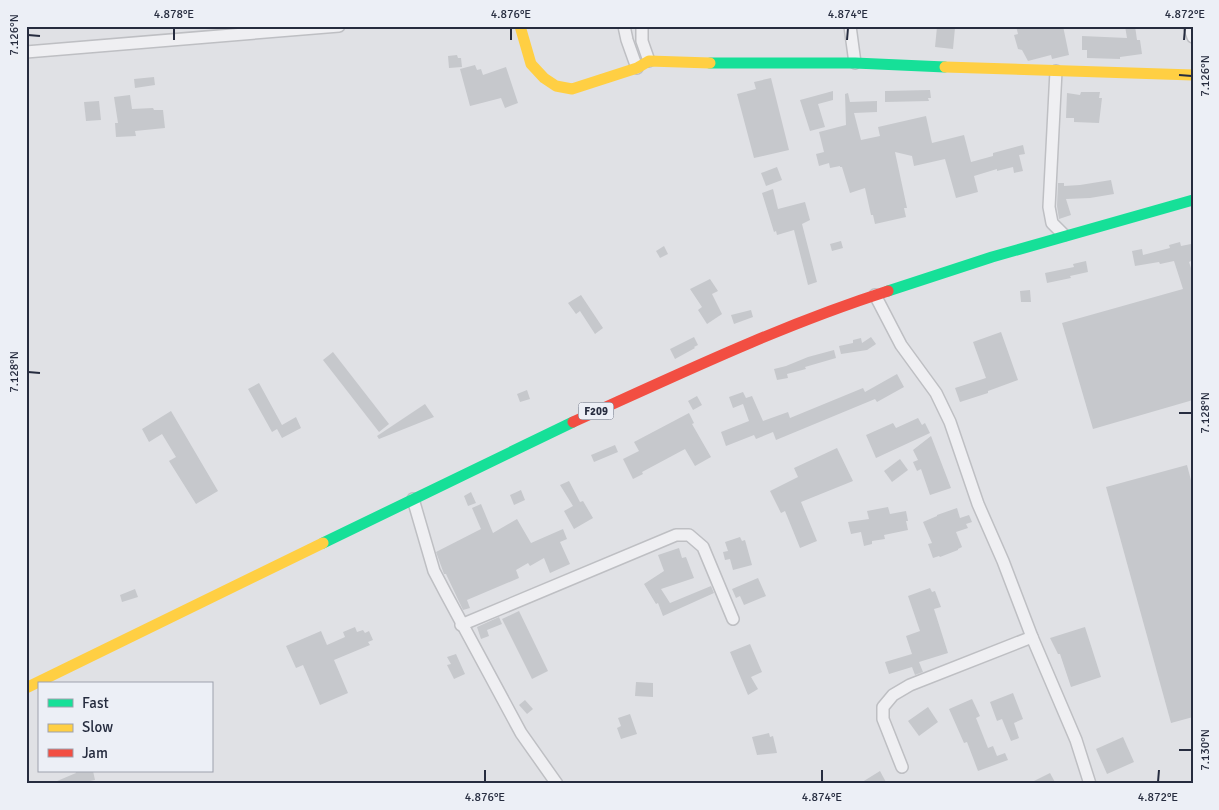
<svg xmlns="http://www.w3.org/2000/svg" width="1219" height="810" font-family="Signika,sans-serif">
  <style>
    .building { fill: #c6c8cc }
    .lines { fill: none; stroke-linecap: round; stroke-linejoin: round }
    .street-casing { stroke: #bebfc3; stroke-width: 14 }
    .street { stroke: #efeff2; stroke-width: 11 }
    .fast { stroke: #16e098; stroke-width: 11 }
    .slow { stroke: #ffcf43; stroke-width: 11 }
    .jam { stroke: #f24e42; stroke-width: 11 }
    .ticks { fill: none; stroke: #262c3f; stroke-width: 2 }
    .labels { text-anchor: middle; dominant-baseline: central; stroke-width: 4; stroke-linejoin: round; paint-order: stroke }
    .shield { fill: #eceff6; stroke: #616676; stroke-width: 1 }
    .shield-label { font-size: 11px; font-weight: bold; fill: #262c3f }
    .neatline { fill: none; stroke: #262c3f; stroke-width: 2 }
    .ticks-label { font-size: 12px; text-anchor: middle; fill: #262c3f }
  </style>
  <rect width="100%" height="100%" fill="#e0e1e5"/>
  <g class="building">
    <polygon points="1016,26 1063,26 1069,55 1052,59 1051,55 1028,61 1022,50 1018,49 1014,35 1018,34"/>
    <polygon points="1125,26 1135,26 1137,40 1140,40 1142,54 1120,57 1120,59 1087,58 1087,50 1082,50 1082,36 1127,38"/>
    <polygon points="937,27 955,28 953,49 935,47"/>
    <polygon points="457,55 458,58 461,58 462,67 449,68 448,56"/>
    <polygon points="475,65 477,70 481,69 483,75 506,67 518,103 505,108 501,98 470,106 460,69"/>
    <polygon points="154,77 155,85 135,88 134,79"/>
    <polygon points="771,78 789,150 754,158 737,94 756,89 754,82"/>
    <polygon points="930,90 931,98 928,98 929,101 885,102 885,91"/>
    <polygon points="833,91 833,100 818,104 825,127 810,131 800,100"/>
    <polygon points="1081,92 1100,92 1099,98 1102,98 1099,123 1074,122 1074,118 1066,118 1067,93 1080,95"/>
    <polygon points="848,93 850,102 877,101 877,112 854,113 861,140 880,136 878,127 926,116 932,143 964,135 971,162 993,156 993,153 1023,145 1025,154 1019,155 1023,171 1014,173 1013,167 997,171 997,169 974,176 978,192 956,198 945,159 914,166 912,156 895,152 907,208 904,208 906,217 875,224 873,215 871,215 865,188 850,193 842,167 840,167 840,166 830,168 829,163 819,166 816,154 824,152 819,132 846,125 845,94"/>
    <polygon points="130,95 132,109 153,108 154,110 163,110 165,128 135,131 136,136 116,137 115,123 118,123 114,97"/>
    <polygon points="99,101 101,120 86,121 84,102"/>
    <polygon points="777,167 782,180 766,186 761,173"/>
    <polygon points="1111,180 1114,194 1090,198 1066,199 1071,215 1059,219 1057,206 1058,183 1064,183 1064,186 1080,185"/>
    <polygon points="773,189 778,209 805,202 810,220 802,224 817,282 808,285 794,230 777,235 776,231 774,232 762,193"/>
    <polygon points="841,241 843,248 832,251 830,244"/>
    <polygon points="1180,242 1181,246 1191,244 1193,252 1193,260 1189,262 1193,274 1193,400 1093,429 1062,323 1183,289 1174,261 1160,264 1159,262 1135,266 1132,251 1142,249 1143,255 1170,248 1169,245"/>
    <polygon points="664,246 668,254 660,258 656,251"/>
    <polygon points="1086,261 1088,272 1070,276 1071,278 1047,283 1045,273 1074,267 1073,264"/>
    <polygon points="710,279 718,291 712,294 722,314 707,324 698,310 702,307 690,289"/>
    <polygon points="1030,290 1031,302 1021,302 1020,291"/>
    <polygon points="581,295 603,328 595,334 580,311 576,314 568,303"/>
    <polygon points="751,310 753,317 734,324 731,315"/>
    <polygon points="1001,332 1018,380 988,391 988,393 960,402 955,388 986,378 973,342"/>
    <polygon points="694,337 698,345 694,347 695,348 675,359 670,349"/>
    <polygon points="871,337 876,344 867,350 841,354 839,346 853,343 853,340 861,338 862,343"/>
    <polygon points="834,350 836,358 805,367 806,369 787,374 788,378 777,380 774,369 786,366 808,357"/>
    <polygon points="333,352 389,424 379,432 323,360"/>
    <polygon points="897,374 904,387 877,402 875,399 776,440 773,432 756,439 754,435 726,446 721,432 749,421 743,404 733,408 729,397 743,392 746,398 752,396 763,421 788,412 790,418 863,388 865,392"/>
    <polygon points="259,383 282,425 296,417 301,428 282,438 277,429 272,432 248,389"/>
    <polygon points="527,390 530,399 520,402 517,394"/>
    <polygon points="697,396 702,405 693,410 688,401"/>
    <polygon points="425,404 434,417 379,439 377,436"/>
    <polygon points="171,411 218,491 196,504 169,461 176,457 162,434 149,442 142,429"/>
    <polygon points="689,413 694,423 692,424 711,457 695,466 685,449 642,472 643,474 633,479 623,459 639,451 634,442"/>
    <polygon points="918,418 922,425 925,423 930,433 876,458 866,435 893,423 896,428"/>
    <polygon points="931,436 951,488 930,495 921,469 917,471 913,462 918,460 913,450"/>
    <polygon points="615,445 618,452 594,462 591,455"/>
    <polygon points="837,448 853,481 801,502 817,541 800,548 785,511 781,513 770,491 798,477 794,468"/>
    <polygon points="900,459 908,470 892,482 884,471"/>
    <polygon points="1187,465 1193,488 1193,717 1171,723 1106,487"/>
    <polygon points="569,481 580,502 583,501 593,518 574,529 564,511 573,506 560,485"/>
    <polygon points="521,490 525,500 514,505 510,495"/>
    <polygon points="471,492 476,503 468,506 464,496"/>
    <polygon points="481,504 493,533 517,519 531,543 563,529 567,539 560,542 570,564 550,573 544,558 530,566 528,563 516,570 519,578 467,600 470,608 463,610 446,574 444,574 436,552 481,529 472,508"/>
    <polygon points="888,507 890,514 906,511 908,521 906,521 908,530 884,535 885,539 872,541 872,544 864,546 861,532 851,534 848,522 869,519 867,511"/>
    <polygon points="957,508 960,518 969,515 972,522 966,524 968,528 956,532 962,547 958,549 958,550 940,557 939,556 933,558 928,544 932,543 923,522 937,516 937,515"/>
    <polygon points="740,537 742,541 745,540 752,565 733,570 730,559 725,560 723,552 728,551 725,542"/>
    <polygon points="679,548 682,558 686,557 694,578 661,589 670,603 711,586 714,593 663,616 658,603 656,604 644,584 664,571 658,555"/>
    <polygon points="758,578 766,596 744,605 740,596 736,598 732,589"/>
    <polygon points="930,588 932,592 935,591 941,607 934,609 948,653 919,662 923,672 915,675 912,667 889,674 885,662 912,654 906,636 920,631 908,596"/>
    <polygon points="135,589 138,597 122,602 120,595"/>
    <polygon points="519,611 548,671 532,679 502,619"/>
    <polygon points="499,617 502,624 487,630 489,636 481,639 477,627"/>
    <polygon points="355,627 357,632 363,630 365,633 369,631 373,640 368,642 370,645 334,660 348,693 320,705 303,665 296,668 286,646 321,631 327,645 345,637 343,632"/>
    <polygon points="1085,627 1101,677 1071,687 1060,654 1058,654 1050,638"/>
    <polygon points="750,644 762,672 751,677 758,689 748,695 730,652"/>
    <polygon points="456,654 465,674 454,679 447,665 451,664 447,657"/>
    <polygon points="636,682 653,683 653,697 635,696"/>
    <polygon points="1013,693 1023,719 1014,723 1019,738 1011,741 1002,719 997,721 990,702"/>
    <polygon points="972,699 980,716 976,718 988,748 993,746 997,756 1005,753 1008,760 978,771 967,742 964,743 949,709"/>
    <polygon points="525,700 533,709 527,714 519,705"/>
    <polygon points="928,707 938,722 919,736 908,721"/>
    <polygon points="630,714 637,734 621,739 617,728 621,726 618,718"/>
    <polygon points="769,733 770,737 773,736 777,753 757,755 752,737"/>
    <polygon points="1123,737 1134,762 1107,774 1096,749"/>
    <polygon points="75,771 93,771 95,780 90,781 90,784 50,784 76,773"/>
    <polygon points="880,771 887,784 859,784"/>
    <polygon points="1050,773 1056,784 1028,784"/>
  </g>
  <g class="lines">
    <defs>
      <g id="street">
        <polyline points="624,26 627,40 637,68"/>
        <polyline points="642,26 642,41 649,61"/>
        <polyline points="850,26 855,63"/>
        <polyline points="1189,26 1193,37"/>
        <polyline points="26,52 339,26"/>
        <polyline points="1056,71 1049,207 1052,223 1064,235"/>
        <polyline points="875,295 901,345 936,393 950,422 978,504 1003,561 1032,637 1076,740 1090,784"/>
        <polyline points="413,499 434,571 445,592 521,733 557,784"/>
        <polyline points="461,625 676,535 689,535 703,547 733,619"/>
        <polyline points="902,767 883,719 883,707 893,695 910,685 1032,637"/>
      </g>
    </defs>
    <use href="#street" class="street-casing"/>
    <use href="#street" class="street"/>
    <g class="fast">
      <polyline points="710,63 855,63 945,67"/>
      <polyline points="888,291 992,257 1193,200"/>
      <polyline points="323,543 573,422"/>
    </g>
    <g class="slow">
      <polyline points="520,26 531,64 544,78 556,86 572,89 637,68 649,61 710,63"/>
      <polyline points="945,67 1193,75"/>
      <polyline points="26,688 323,543"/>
    </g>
    <path class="jam" d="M573 422C677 375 779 326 888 291"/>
  </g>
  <path class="ticks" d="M28 35 40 36M174 40V28M511 40V28M847 40 848 28M1184 40 1185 28M1179 75 1192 76M28 372 40 373M1179 413H1192M1179 750H1192M485 782V770M822 782V770M1158 782 1159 770"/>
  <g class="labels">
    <rect class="shield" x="578.5" y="402.5" width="35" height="17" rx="4"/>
    <g class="shield-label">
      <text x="596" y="411">F209</text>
    </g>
  </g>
  <rect width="1219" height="810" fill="none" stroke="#eceff6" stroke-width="55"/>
  <rect x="38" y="682" width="175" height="90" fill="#eceff6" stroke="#9da1ad"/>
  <rect x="48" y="699" width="25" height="8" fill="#16e098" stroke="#9da1ad"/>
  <text x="82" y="708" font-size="15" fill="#262c3f">Fast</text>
  <rect x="48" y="724" width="25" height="8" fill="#ffcf43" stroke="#9da1ad"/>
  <text x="82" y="732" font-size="15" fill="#262c3f">Slow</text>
  <rect x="48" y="749" width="25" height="8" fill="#f24e42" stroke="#9da1ad"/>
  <text x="82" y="758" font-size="15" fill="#262c3f">Jam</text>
  <rect x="28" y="28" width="1164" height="754" class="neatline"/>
  <g class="ticks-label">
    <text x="174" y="18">4.878°E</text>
    <text x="511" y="18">4.876°E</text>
    <text x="848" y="18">4.874°E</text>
    <text x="1185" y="18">4.872°E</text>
    <text transform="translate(14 35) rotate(-90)" y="4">7.126°N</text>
    <text transform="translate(1205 76) rotate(-90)" y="4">7.126°N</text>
    <text transform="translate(14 372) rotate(-90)" y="4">7.128°N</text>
    <text transform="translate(1205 413) rotate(-90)" y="4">7.128°N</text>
    <text transform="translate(1205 750) rotate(-90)" y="4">7.130°N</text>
    <text x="485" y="801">4.876°E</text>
    <text x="822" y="801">4.874°E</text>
    <text x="1158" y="801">4.872°E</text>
  </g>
</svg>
